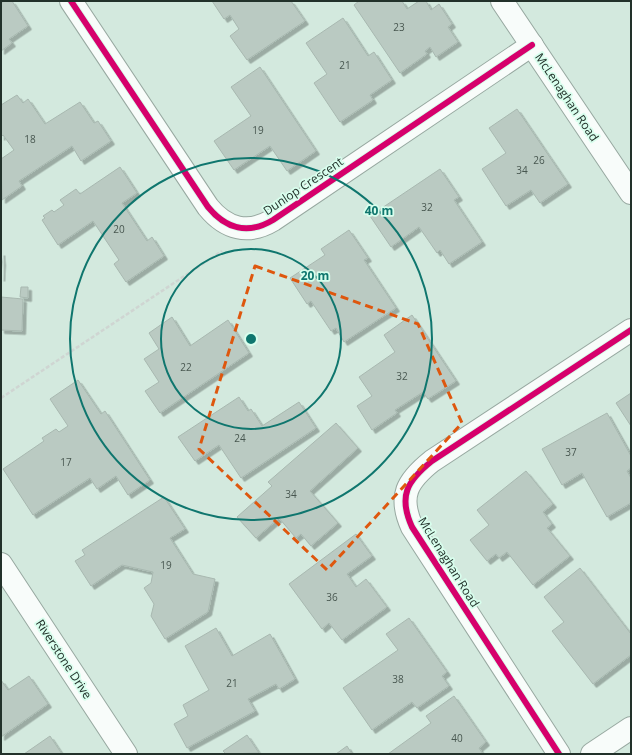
<svg xmlns="http://www.w3.org/2000/svg" width="632" height="755" font-family="'Open Sans',sans-serif">
  <style>
    .building { fill: #bacac2; stroke: #a8b8b0; filter: url(#shadow) }
    .lines { fill: none; stroke-linecap: round; stroke-linejoin: round }
    .minor-casing { stroke: #97a8a0; stroke-width: 24 }
    .path { stroke: #cfd5d2; stroke-width: 2.5; stroke-dasharray: 4 2; stroke-linecap: butt }
    .minor { stroke: #f8fcfa; stroke-width: 22 }
    .cycleway-casing { stroke: #d8feed; stroke-width: 8 }
    .cycleway { stroke: #d6006c; stroke-width: 6 }
    .marked { fill: none; stroke: #de570e; stroke-width: 3; stroke-dasharray: 8 5; stroke-linejoin: round }
    .ring { fill: none; stroke: #0f766e; stroke-width: 2 }
    .labels { text-anchor: middle; dominant-baseline: central; stroke-width: 3.5; stroke-linejoin: round; paint-order: stroke }
    .number-label { font-size: 10px; fill: #485750 }
    .street-label { font-size: 12px; fill: #22312a; stroke: #d8feed }
    .centre { fill: #0f766e; stroke: #d8feed; stroke-width: 2 }
    .ring-label { font-size: 12px; text-anchor: middle; font-weight: bold; fill: #0f766e; stroke: #d8feed; stroke-width: 3.5; stroke-linejoin: round; paint-order: stroke }
  </style>
  <defs>
    <filter id="shadow"><feDropShadow dx="3.5" dy="3.5" stdDeviation="0" flood-color="#0004"/></filter>
  </defs>
  <rect width="100%" height="100%" fill="#d3e9de"/>
  <g class="building">
    <polygon points="4,1 12,1 28,26 9,39 12,43 1,51 1,3"/>
    <polygon points="212,1 291,1 305,21 247,60 230,36 239,29 230,15 224,19"/>
    <polygon points="359,1 402,1 407,9 419,1 426,1 431,10 439,4 452,24 448,27 458,42 436,57 430,47 425,51 427,54 400,73 354,5"/>
    <polygon points="343,18 368,56 374,52 392,80 370,95 373,100 340,122 314,83 327,74 306,43"/>
    <polygon points="260,67 316,151 287,171 270,146 234,170 214,141 251,116 231,87"/>
    <polygon points="17,95 23,103 28,99 45,124 80,102 94,123 98,121 111,141 81,161 72,146 19,181 22,186 2,200 1,159 14,150 3,135 1,137 1,105"/>
    <polygon points="517,109 568,184 540,203 531,190 506,206 482,169 506,153 489,128"/>
    <polygon points="120,167 137,193 122,203 147,241 152,237 164,256 126,282 114,264 119,260 93,221 58,245 42,220 45,218 43,216 52,210 54,212 64,205 60,200 76,189 80,194"/>
    <polygon points="440,169 459,197 454,200 482,242 449,264 440,250 437,253 419,227 391,247 370,216"/>
    <polygon points="349,230 368,258 364,260 396,308 344,342 336,328 331,331 311,301 307,304 290,278 325,255 321,249"/>
    <polygon points="1,252 2,262 1,278"/>
    <polygon points="21,287 28,287 28,298 20,297"/>
    <polygon points="1,297 23,299 22,331 1,330"/>
    <polygon points="412,315 456,381 428,399 423,392 395,410 397,413 372,430 357,406 372,396 359,377 395,352 384,335"/>
    <polygon points="172,317 190,346 228,320 249,353 160,413 145,391 159,382 144,359 159,349 149,333"/>
    <polygon points="78,380 101,414 105,411 150,480 128,495 116,476 97,489 90,478 33,515 3,469 44,441 42,438 56,429 59,432 68,426 50,399"/>
    <polygon points="631,393 631,426 616,403"/>
    <polygon points="239,397 248,411 251,409 262,426 299,402 316,428 241,478 219,445 195,461 178,437"/>
    <polygon points="607,413 631,456 631,468 627,471 631,478 631,503 607,517 582,473 562,485 542,449"/>
    <polygon points="336,423 358,448 310,491 338,523 311,546 301,534 296,538 279,518 256,538 237,517 272,486 268,482"/>
    <polygon points="526,471 553,504 543,512 552,524 547,528 570,556 533,585 507,552 499,558 496,554 487,561 470,540 489,525 477,510"/>
    <polygon points="164,497 185,529 170,538 193,574 215,579 208,612 165,639 151,616 154,604 144,588 151,583 153,572 122,565 91,586 75,561 85,555 82,550"/>
    <polygon points="356,534 372,556 347,574 356,587 366,579 387,607 342,640 329,623 322,629 289,584"/>
    <polygon points="580,568 631,634 631,655 593,684 552,631 564,622 544,597"/>
    <polygon points="409,618 447,672 442,676 449,686 417,708 412,702 372,730 343,688 398,650 386,634"/>
    <polygon points="216,628 232,656 270,634 295,679 279,689 276,684 248,699 255,711 187,748 174,724 188,716 183,705 209,690 185,646"/>
    <polygon points="29,676 48,704 1,737 1,680 8,690"/>
    <polygon points="454,696 486,742 479,748 483,754 388,754 431,723 426,716"/>
    <polygon points="247,735 259,753 226,754 223,751"/>
    <polygon points="50,736 62,754 24,754"/>
    <polygon points="347,746 352,754 336,754"/>
  </g>
  <g class="lines">
    <defs>
      <g id="minor">
        <path d="M71 1 208 207C226 229 248 235 273 220L532 45"/>
        <polyline points="502,1 631,193"/>
        <polyline points="1,564 126,754"/>
        <path d="M559 754 412 527C398 496 407 481 432 461L631 330"/>
        <polyline points="592,754 631,728"/>
      </g>
    </defs>
    <use href="#minor" class="minor-casing"/>
    <polyline class="path" points="1,398 222,251"/>
    <use href="#minor" class="minor"/>
    <defs>
      <g id="cycleway">
        <path d="M71 1 208 207C226 229 248 235 273 220L532 45"/>
        <path d="M559 754 412 527C398 496 407 481 432 461L631 330"/>
      </g>
    </defs>
    <use href="#cycleway" class="cycleway-casing"/>
    <use href="#cycleway" class="cycleway"/>
  </g>
  <path class="marked" d="M255 266 418 324 462 423 327 570 199 449Z"/>
  <g class="ring">
    <circle cx="251" cy="339" r="90"/>
    <circle cx="251" cy="339" r="181"/>
  </g>
  <g class="labels">
    <g class="number-label">
      <text x="399" y="27">23</text>
      <text x="345" y="65">21</text>
      <text x="258" y="130">19</text>
      <text x="30" y="139">18</text>
      <text x="539" y="160">26</text>
      <text x="522" y="170">34</text>
      <text x="427" y="207">32</text>
      <text x="119" y="229">20</text>
      <text x="186" y="367">22</text>
      <text x="402" y="376">32</text>
      <text x="240" y="438">24</text>
      <text x="571" y="452">37</text>
      <text x="66" y="462">17</text>
      <text x="291" y="494">34</text>
      <text x="166" y="565">19</text>
      <text x="332" y="597">36</text>
      <text x="398" y="679">38</text>
      <text x="232" y="683">21</text>
      <text x="457" y="738">40</text>
    </g>
    <g class="street-label">
      <text transform="translate(567 97) rotate(56)">McLenaghan Road</text>
      <text transform="translate(303 186) rotate(-34)">Dunlop Crescent</text>
      <text transform="translate(449 562) rotate(58)">McLenaghan Road</text>
      <text transform="translate(64 659) rotate(57)">Riverstone Drive</text>
    </g>
  </g>
  <circle cx="251" cy="339" r="6" class="centre"/>
  <g class="ring-label">
    <text x="379" y="215">40 m</text>
    <text x="315" y="280">20 m</text>
  </g>
  <rect width="632" height="755" fill="none" stroke="#22312a" stroke-width="4"/>
</svg>
